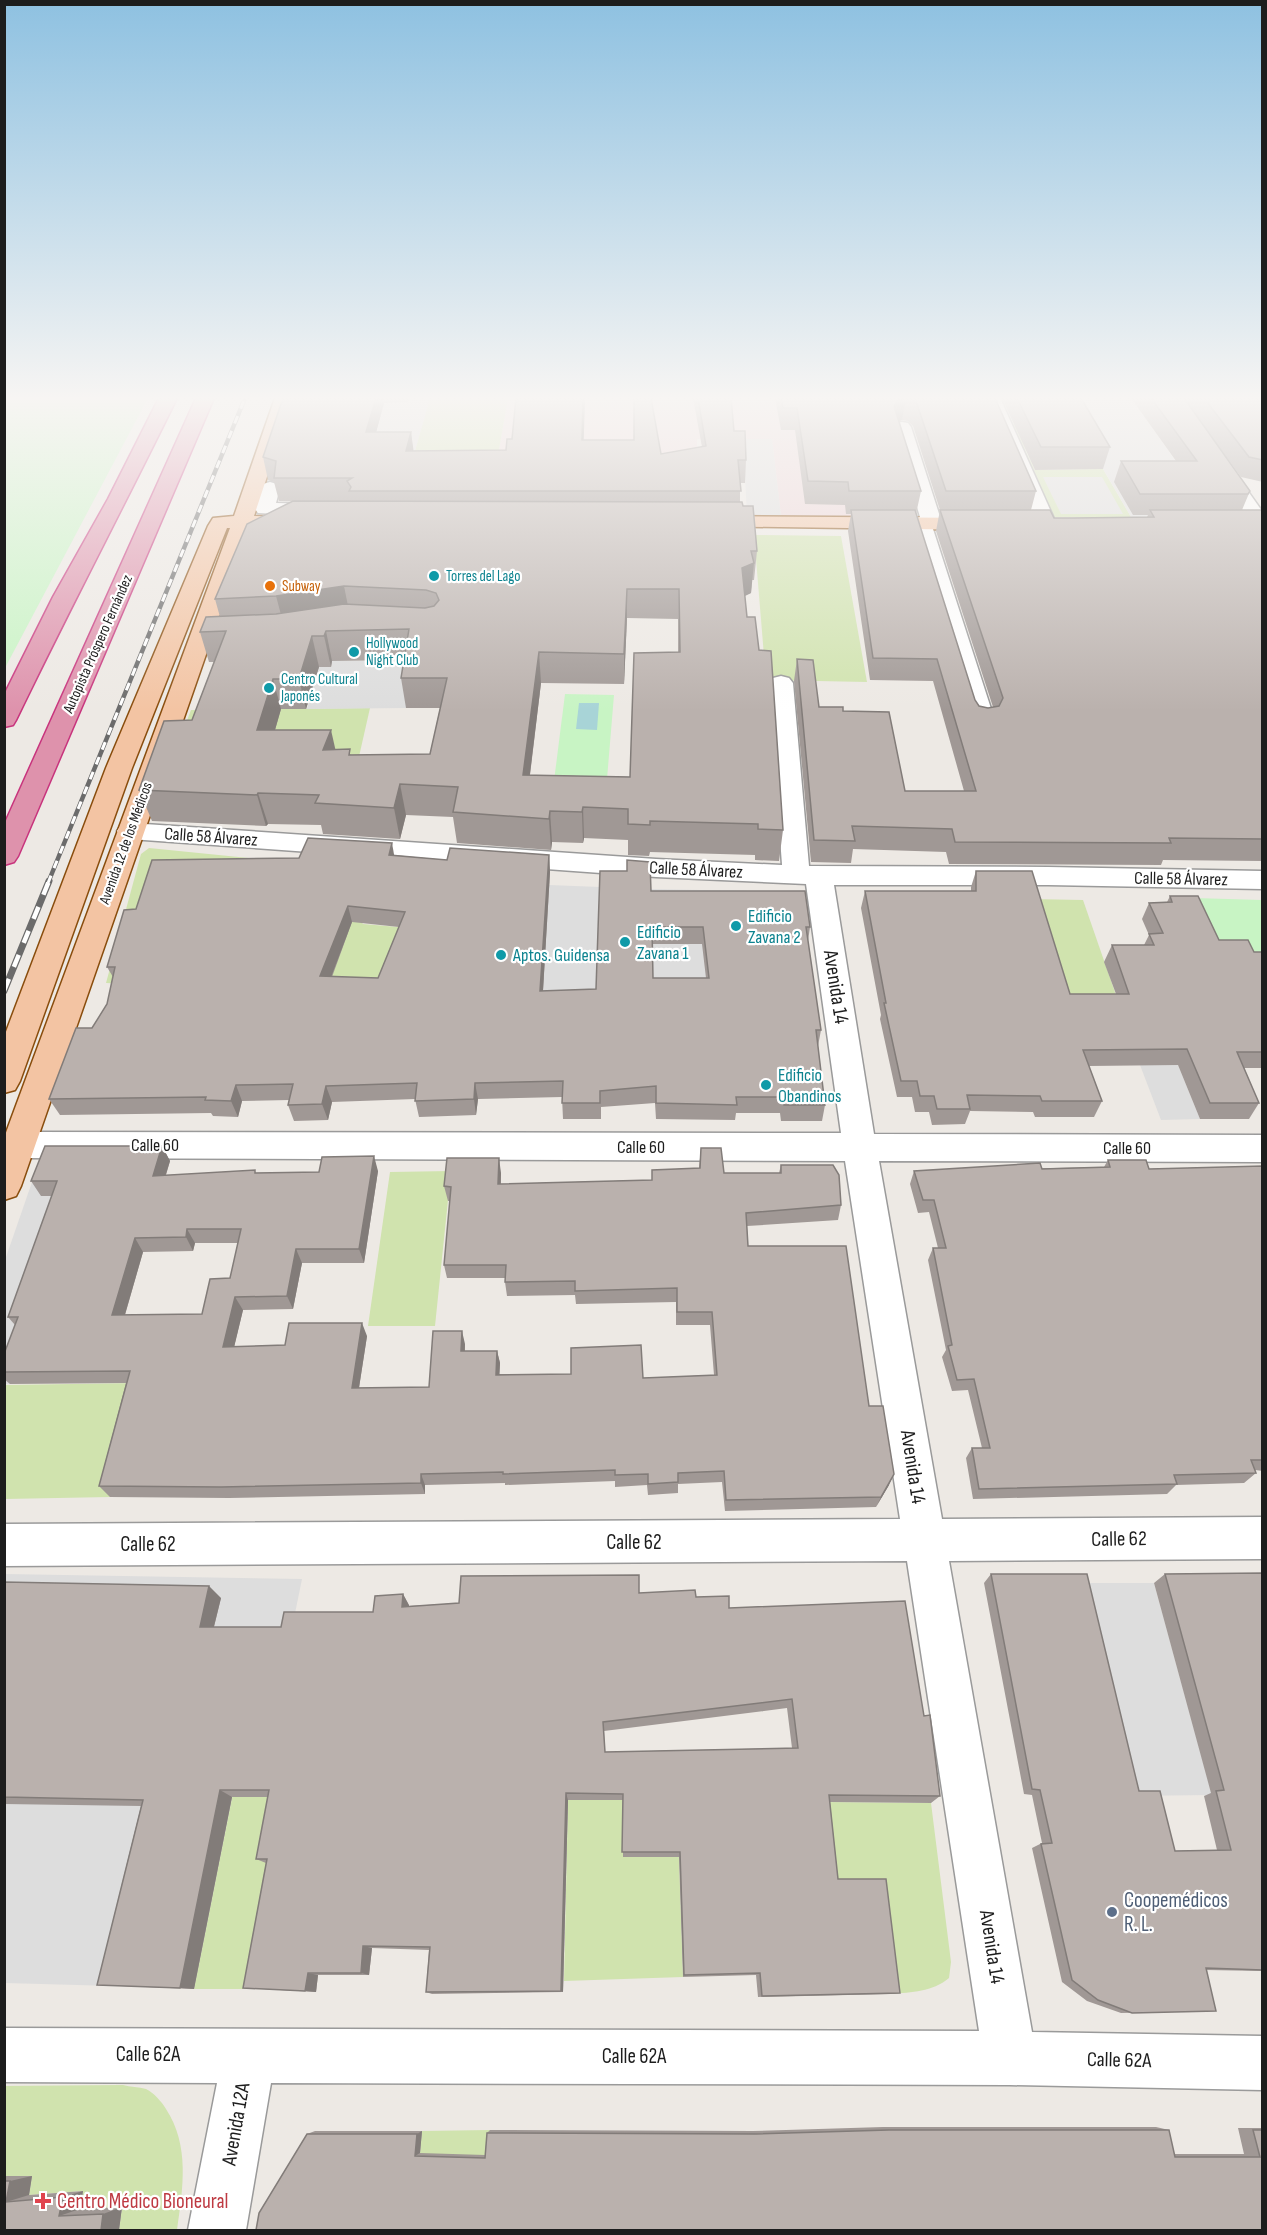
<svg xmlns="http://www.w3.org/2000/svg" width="1267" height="2235" font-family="'Sofia Sans Condensed',sans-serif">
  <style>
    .commercial { fill: #edd4d7 }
    .grass { fill: #d0e3ae }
    .park { fill: #c8f4c4 }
    .parking { fill: #ddd }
    .water { fill: #a8d4d7 }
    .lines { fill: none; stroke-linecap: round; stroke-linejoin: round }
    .minor-casing { stroke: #9a9a9a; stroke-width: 3 }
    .major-casing { stroke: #894d0d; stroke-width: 3 }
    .highway-casing { stroke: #c8347d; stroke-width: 3 }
    .minor { fill: #fff; fill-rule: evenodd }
    .major { fill: #f3c4a3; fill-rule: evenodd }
    .highway { fill: #de92ac; fill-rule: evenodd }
    .rail-far1-casing { stroke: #6b6b6b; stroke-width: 4.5 }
    .rail-casing { stroke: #6b6b6b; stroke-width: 7 }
    .rail-far1 { stroke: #fff; stroke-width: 3; stroke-dasharray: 8; stroke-linecap: butt }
    .rail { stroke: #fff; stroke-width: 4.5; stroke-dasharray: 13; stroke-linecap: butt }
    .wall { fill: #a09895; fill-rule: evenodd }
    .shaded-wall { fill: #827c79 }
    .building { fill: #bab1ad; stroke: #827c79; stroke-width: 1.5; fill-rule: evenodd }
    .culture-dot { fill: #0f9aa8; stroke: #fff; stroke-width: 2 }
    .food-dot { fill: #e8710a; stroke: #fff; stroke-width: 2 }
    .service-dot { fill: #5c6f8a; stroke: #fff; stroke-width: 2 }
    .health-dot { fill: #e0444e; stroke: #fff; stroke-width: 2 }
    .labels { text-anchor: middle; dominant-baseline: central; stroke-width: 4.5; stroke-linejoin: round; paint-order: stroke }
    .far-culture-label { font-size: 15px; fill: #0d838f; stroke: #fff; text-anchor: start }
    .far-food-label { font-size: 15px; fill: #c56008; stroke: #fff; text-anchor: start }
    .far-street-label { font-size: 15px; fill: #1d1d1d; stroke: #fff }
    .street-label { font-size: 18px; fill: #1d1d1d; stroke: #fff }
    .culture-label { font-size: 18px; fill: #0d838f; stroke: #fff; text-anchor: start }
    .near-street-label { font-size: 21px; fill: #1d1d1d; stroke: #fff }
    .near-service-label { font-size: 21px; fill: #4e5e75; stroke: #fff; text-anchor: start }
    .near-health-label { font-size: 21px; fill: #be3a42; stroke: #fff; text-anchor: start }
  </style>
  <rect width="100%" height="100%" fill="#ede9e4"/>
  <polygon class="commercial" points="508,398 860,398 893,517 781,516 772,439 697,439 697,462 497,462"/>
  <g class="grass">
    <polygon points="430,398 508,398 497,461 414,454"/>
    <polygon points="996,398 1000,398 1014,425 1045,425 1044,449 1025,449 1035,470 1103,469 1131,517 1049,517"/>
    <polygon points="754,535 841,536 867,682 766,680"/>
    <polygon points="370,708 358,761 175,752 191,710"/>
    <polygon points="149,848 309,864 363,924 409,928 441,997 106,983 141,854"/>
    <polygon points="1030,899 1083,900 1118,1001 1060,1001"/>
    <polygon points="451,1171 435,1326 368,1326 390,1172"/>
    <polygon points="139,1383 110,1497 5,1499 4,1385"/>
    <polygon points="234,1788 280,1797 255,1989 194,1989"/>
    <polygon points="568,1800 623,1800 623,1857 679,1857 683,1977 564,1981"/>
    <path d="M823 1802 931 1803 951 1962 949 1978C932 1992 912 1992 891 1994L832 1883Z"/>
    <path d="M123 2085C130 2087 139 2087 146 2089 153 2092 162 2102 166 2109 190 2146 183 2188 177 2230H119L122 2207 80 2209 83 2191 29 2195 32 2176H5L4 2086Z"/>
    <polygon points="490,2130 489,2155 413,2230 422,2131"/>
  </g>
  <g class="park">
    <polygon points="5,398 148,398 5,668 4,398"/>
    <polygon points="565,694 614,695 606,791 553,789"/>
    <polygon points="1194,898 1262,900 1262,969 1217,957"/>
  </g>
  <g class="parking">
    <polygon points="408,398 430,398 414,454 370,455 364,403 407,402"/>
    <polygon points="1062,398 1131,398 1215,517 1131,517"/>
    <polygon points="743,439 772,439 781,516 747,515"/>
    <polygon points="1043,477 1102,477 1123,514 1061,514"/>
    <polygon points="413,660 406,708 307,709 319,667 331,667 332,661"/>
    <polygon points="549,885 600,887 597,996 542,996"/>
    <polygon points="650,889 795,892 669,944 704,944 707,984 652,995"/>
    <polygon points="1161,1023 1200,1119 1161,1120 1140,1065 1166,1065"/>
    <polygon points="40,1159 66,1196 29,1330 10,1384 5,1384 5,1260"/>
    <polygon points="5,1574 302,1579 290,1638 211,1638 220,1598 5,1593"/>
    <polygon points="1078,1583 1154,1583 1212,1795 1128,1796"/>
    <polygon points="231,1755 113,1986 5,1983 5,1804"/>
  </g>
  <polygon class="water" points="579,703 599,703 597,730 576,729"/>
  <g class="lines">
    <defs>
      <g id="minor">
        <polygon points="983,398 1000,398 1056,523 1053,527 1039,527 1036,523"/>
        <polygon points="1166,398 1182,398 1262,511 1262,530 1255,528"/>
        <polygon points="902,422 908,423 911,427 942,523 939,527 933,529 995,721 992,726 983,728 974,726 971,721 911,523 914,519 920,517 893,427 896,423"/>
        <polygon points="270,482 277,484 280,488 276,503 319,504 326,506 329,510 326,514 319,516 258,513 255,509 263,484"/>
        <polygon points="781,676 789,678 793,683 809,866 1048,867 1262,871 1262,889 1048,885 834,885 874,1134 1262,1135 1262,1162 879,1161 942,1519 1262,1517 1262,1559 949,1561 1032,2032 1262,2036 1262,2090 1010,2085 271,2083 246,2230 188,2230 217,2083 4,2082 4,2028 979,2031 907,1561 4,1566 4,1524 900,1519 845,1161 19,1158 7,1155 4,1141 7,1135 19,1132 841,1133 806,884 656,877 130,839 121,837 117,831 121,825 130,823 656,859 782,865 769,683 773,678"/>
      </g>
      <g id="major">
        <polygon points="275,398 293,398 254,516 303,517 306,521 303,525 296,527 250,528 21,1186 16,1196 4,1200 4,1138 230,528 227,528 132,768 20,1081 15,1090 4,1093 4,1037 106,768 208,526 213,518 234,516"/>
        <polygon points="708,516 983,518 990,520 993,524 990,528 983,530 701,526 698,522 701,518"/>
      </g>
      <g id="highway">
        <path d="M159 398H177C124 506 68 612 16 720L13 725 4 727V695L53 597 108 499Z"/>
        <polygon points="196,398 214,398 18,856 14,862 4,865 4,825"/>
      </g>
    </defs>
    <use href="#minor" class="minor-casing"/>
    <use href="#major" class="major-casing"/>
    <use href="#highway" class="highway-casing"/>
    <use href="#minor" class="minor"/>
    <use href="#major" class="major"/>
    <use href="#highway" class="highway"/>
    <defs>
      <polyline id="rail-far1" points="48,883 245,398"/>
      <polyline id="rail" points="4,991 49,881"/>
    </defs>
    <use href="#rail-far1" class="rail-far1-casing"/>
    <use href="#rail" class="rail-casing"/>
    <use href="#rail-far1" class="rail-far1"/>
    <use href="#rail" class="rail"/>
  </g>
  <g class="wall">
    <path d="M283 398H408V402L384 403 376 432H411L413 451 506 450 512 439 516 398H585L583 440 661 454 702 447 693 398H731L734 431 746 460 745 483H740V502L743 506 757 551 754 580H752L751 593 745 596 747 617 783 830 779 861 755 860V855L650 852 649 856 628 855V840L584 838 583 843 552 842 551 850 457 843 453 817 406 815 400 839 323 834 321 825 268 824 266 826 152 821 139 790 192 720 214 662H209L200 632 220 617 215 599 350 502 279 501 274 482 268 480 263 457ZM627 618 678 619V652L630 777 530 775 541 683 624 684ZM404 660 401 678 406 708H440L430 754 352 755 275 730 281 709H306L319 667H331L332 661Z"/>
    <path d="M775 398H995L1036 491 1031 510 1054 518 1147 517 1148 515H1133L1114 482 1121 461H1176L1131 398H1263V482L1241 477 1191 409 1250 491 1242 510 1263 513V861L1163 860 1161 865 949 864 946 852 853 849 851 863 811 862 794 681 797 659 819 707 843 711 905 791H964L933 681 870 680 848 531 851 514H846L845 505 805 504 795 430H781ZM902 420 908 421 913 426 940 510 936 531 993 707 988 708 979 706 975 700 916 514 921 491 899 421Z"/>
    <polygon points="1002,398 1081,398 1110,447 1103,469 1035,470"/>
    <path d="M394 855 447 860 549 855 550 872 543 991 596 989 651 891 810 927 808 941 821 1030 818 1046 825 1105 822 1121H781L780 1113H736L735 1120 656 1119 655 1103 601 1107V1119H563L562 1097 478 1099 476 1115 419 1117 415 1099 332 1102 328 1120 294 1121 288 1105 289 1100 242 1101 238 1117 213 1116 211 1113 60 1115 49 1099 107 1004 113 977 107 967 136 909ZM352 922 399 927 378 978 332 977ZM652 944H702L706 978H653Z"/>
    <polygon points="976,871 1070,994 1116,994 1104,962 1112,945 1144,945 1149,935 1142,919 1149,903 1167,902 1170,896 1219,940 1254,952 1263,952 1263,1068 1244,1068 1259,1103 1249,1119 1200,1119 1178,1065 1089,1066 1102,1101 1094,1117 1035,1117 1033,1112 970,1111 965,1124 932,1125 929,1112 915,1112 912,1097 897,1097 880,1019 881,1015 861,908 865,891 971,891 971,887"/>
    <path d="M162 1146 170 1161 166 1175 378 1171 364 1263H302L293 1309 243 1310 234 1347 285 1345 367 1336 359 1388 429 1387 465 1344V1351H497L500 1363 499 1374 643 1378 714 1375 710 1325H676V1302L576 1304 575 1295 507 1296 505 1282V1278H447L444 1265 450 1201H448L444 1186 501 1173V1184L652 1180V1170L699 1168 701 1148 724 1173H779L781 1165 841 1205 838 1220 747 1226 748 1246 869 1406 889 1485 876 1507 725 1511 722 1482 678 1484V1493L648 1495 647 1485 615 1487V1481L505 1485V1483L425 1485V1494L229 1498 110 1497 99 1486 126 1383 10 1384 4 1379V1372L15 1325 8 1317 52 1196H41L31 1181ZM195 1243H238L230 1278 202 1314 125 1315 143 1252 193 1251Z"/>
    <polygon points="1108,1160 1149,1169 1263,1166 1263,1471 1255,1470 1256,1473 1244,1483 1176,1485 1167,1494 973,1499 966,1458 972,1448 982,1448 968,1390 952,1391 942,1357 946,1350 928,1260 933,1248 938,1248 929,1212 918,1213 910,1184 914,1171 1104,1167"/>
    <polygon points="1263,1573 1263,1971 1206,1970 1216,2011 1121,2013 1087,2001 1062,1982 1032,1848 1042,1843 1032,1795 1024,1794 984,1583 991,1574 1139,1791 1175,1851 1217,1850 1204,1796 1211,1793 1154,1583 1165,1574"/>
    <path d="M4 1582 221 1598 214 1627H281L373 1612 403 1594 409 1606 639 1593 696 1597 729 1608 924 1716 940 1796 931 1803 830 1802 838 1879 900 1993 891 1994 758 1997 756 1975 683 1977 679 1857H623V1800H568L563 1992 432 1994 426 1992 429 1950 372 1948 369 1975H318L316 1992 243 1988 266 1863 256 1859 268 1797H232L194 1989 97 1985 141 1806 4 1804ZM787 1708 792 1748 605 1752 604 1731Z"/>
    <polygon points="883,2127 1156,2127 1169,2130 1174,2154 1244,2154 1238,2128 1263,2128 1263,2230 256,2230 307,2134 315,2131 422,2131 420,2153 485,2155 487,2133 490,2130 753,2131"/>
    <polygon points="4,2176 32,2176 29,2195 83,2191 80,2209 122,2207 119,2230 4,2230"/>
  </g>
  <g class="shaded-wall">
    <polygon points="376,398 383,398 384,403 370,455 366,432"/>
    <polygon points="583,398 585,398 583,462 582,440"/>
    <polygon points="906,398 902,420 894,422 894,406 898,400"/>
    <polygon points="411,432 414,454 406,451"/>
    <polygon points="754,563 751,593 740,598 742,568"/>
    <polygon points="344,586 350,616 284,626 276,596"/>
    <polygon points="627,589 627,618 624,684 624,654"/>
    <polygon points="326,631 332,661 331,667 324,636"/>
    <polygon points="312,636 319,667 306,709 299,679"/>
    <polygon points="539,652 541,683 526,806 523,775"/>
    <polygon points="273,679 281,709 266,761 257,730"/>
    <polygon points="331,730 338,761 323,750"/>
    <polygon points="400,784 406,815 400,839 394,808"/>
    <polygon points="258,793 268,824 266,826 257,795"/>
    <polygon points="583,807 584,838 583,843 582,812"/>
    <polygon points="550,811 552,842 551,850 549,819"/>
    <polygon points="392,843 395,860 389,855"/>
    <polygon points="549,855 550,872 542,1007 540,991"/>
    <polygon points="348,906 352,922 325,993 320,976"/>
    <polygon points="475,1083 478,1099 476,1115 474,1099"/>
    <polygon points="236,1085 242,1101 238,1117 231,1101"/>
    <polygon points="326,1086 332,1102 328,1120 322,1104"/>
    <polygon points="162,1146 170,1161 161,1190 153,1176"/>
    <polygon points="374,1156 378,1171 364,1263 359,1249"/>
    <polygon points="499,1158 501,1173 500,1198 498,1184"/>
    <polygon points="187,1229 195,1243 193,1251 186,1237"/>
    <polygon points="135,1238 143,1252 121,1328 112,1315"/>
    <polygon points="296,1249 302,1263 293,1309 287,1296"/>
    <polygon points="235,1297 243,1310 231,1360 223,1347"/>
    <polygon points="362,1323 367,1336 357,1400 352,1388"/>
    <polygon points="462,1331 465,1344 464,1364 461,1351"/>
    <polygon points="497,1351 500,1363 499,1387 496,1375"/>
    <polygon points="421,1474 425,1485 425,1494 421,1483"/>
    <polygon points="894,1474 889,1485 876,1507 881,1497"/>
    <polygon points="209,1586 221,1598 211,1638 200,1627"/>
    <polygon points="403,1594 409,1605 408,1618 402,1607"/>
    <polygon points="220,1790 232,1797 194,1989 180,1988"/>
    <polygon points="566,1793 568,1800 563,1992 561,1991"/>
    <polygon points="363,1946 372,1948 369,1975 361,1973"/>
    <polygon points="308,1973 318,1975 316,1992 305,1991"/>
    <polygon points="422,2131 420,2153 415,2156 417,2134"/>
    <polygon points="32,2176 29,2195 6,2202 10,2181"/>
    <polygon points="83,2191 80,2209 59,2216 63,2197"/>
    <polygon points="122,2207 119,2230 101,2230 103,2214"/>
  </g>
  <g class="building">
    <polygon points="283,398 376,398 366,432 411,432 406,451 506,450 507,439 512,439 516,398 583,398 582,440 634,440 634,398 651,398 661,454 706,446 698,398 731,398 734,431 745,431 746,460 738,460 741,491 349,491 351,487 347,481 352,478 274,478 276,461 263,457"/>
    <polygon points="781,398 906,398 898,400 894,406 921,491 849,491 848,482 808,481 797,408 783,408"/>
    <polygon points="907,398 995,398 1036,491 946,491 917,404 912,399"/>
    <polygon points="1017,398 1081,398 1110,447 1041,447"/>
    <polygon points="1151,398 1184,398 1250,491 1248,494 1140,494 1121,461 1197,461"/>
    <polygon points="1204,398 1263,398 1263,460 1249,457"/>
    <path d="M293 501 742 502 743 506H753L757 551H751L754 563 742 568 747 617H755L759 650 771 651 783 830 758 829V824L650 821V825L628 824V809L583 807 582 812 550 811 549 819 453 812 458 787 400 784 394 808 315 803 319 795 258 793 257 795 139 790 164 721 192 720 226 631 200 632 206 617 276 614 344 604 425 608 434 606 439 600 436 593 426 590 344 586 276 596 215 599 247 524ZM627 589H679L680 652 634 653 630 777 523 775 539 652 624 654ZM409 629 401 678H447L430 754 349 755 350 749 323 750 331 730H257L273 679H299L312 636H324L326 631Z"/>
    <polygon points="851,510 915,510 975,700 979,706 988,708 999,706 1003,698 940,510 1050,510 1054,518 1074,518 1154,517 1150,510 1261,510 1263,513 1263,839 1169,838 1171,843 955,842 952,829 852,826 855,841 814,840 797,659 813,660 819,707 843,707 843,711 889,712 905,791 976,791 937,659 873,658"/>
    <path d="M308 838 392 843 389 855 447 860 450 848 549 855 540 991 596 989 600 871H627V860L650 862 651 891H805L810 927H806L821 1030H816L825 1105H784L783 1097H736L737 1105 656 1103V1086L600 1091V1103H562L563 1081 475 1083 474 1099 415 1101 417 1083 326 1086 322 1104 288 1105 293 1084 236 1085 231 1101 205 1100 206 1097 49 1099 76 1028H92L107 1004 115 967H107L124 910 136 909 152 860 299 858ZM348 906 405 912 378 978 320 976ZM652 927H703L709 978H653Z"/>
    <polygon points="976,871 1032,871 1070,994 1129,994 1112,945 1154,945 1149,934 1163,933 1149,903 1172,902 1170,896 1198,896 1219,940 1248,940 1254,952 1263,952 1263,1052 1237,1052 1259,1103 1210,1103 1187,1049 1083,1050 1102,1101 1042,1101 1040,1096 967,1095 970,1109 937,1109 934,1096 920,1096 917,1081 901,1081 884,1003 886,1003 865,891 976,891"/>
    <path d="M45 1146H162L153 1176 255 1170V1173L319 1172 322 1157 374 1156 359 1249H296L287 1296 235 1297 223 1347 285 1345 289 1323H362L352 1388 429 1387 433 1331H462L461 1351H497L496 1375 571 1374V1348L641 1345 643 1378 717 1375 712 1312H677V1288L575 1291V1281L505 1282 506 1265H444L451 1187 444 1186 447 1158H499L498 1184 652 1180V1170L700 1168 701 1148H721L724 1173H781V1165H833L839 1175 841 1205 746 1213 748 1246H846L869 1406H883L894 1474 881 1497 726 1500 724 1471 678 1473V1482L648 1484V1474L615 1475V1470L503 1474V1472L421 1474V1483L221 1487 99 1486 130 1371 4 1372V1354L18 1317H8L57 1181H31ZM187 1229H241L230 1278 210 1279 202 1314 112 1315 135 1238 186 1237Z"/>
    <polygon points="1108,1160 1146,1160 1149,1169 1263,1166 1263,1460 1251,1460 1256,1473 1174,1475 1177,1484 979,1489 972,1448 990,1448 974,1379 957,1380 948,1346 952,1345 933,1248 946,1248 934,1200 923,1200 914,1171 1040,1163 1042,1169 1110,1167"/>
    <polygon points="1263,1573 1263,1970 1206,1968 1216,2011 1132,2013 1098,2000 1072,1980 1041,1844 1052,1843 1040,1790 1032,1789 991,1574 1087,1574 1139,1791 1160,1791 1175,1851 1231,1850 1216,1791 1224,1790 1165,1574"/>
    <path d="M639 1575V1593L695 1590 696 1597 729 1596V1608L905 1601 924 1716 930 1715 940 1796 829 1795 838 1879H886L900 1993 762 1996 760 1973 684 1975 680 1852H622L623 1794 566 1793 561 1991 426 1992 430 1947 363 1946 361 1973H308L305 1991 243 1988 267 1859H256L269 1790H220L180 1988 97 1985 143 1800 4 1797V1582L209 1586 200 1627H281L284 1612H373L375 1596 403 1594 402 1607 459 1603 461 1576ZM792 1699 798 1748 605 1752 603 1722Z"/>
    <polygon points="889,2130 1169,2130 1175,2157 1260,2157 1253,2130 1263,2130 1263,2230 256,2230 259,2213 307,2134 417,2134 415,2156 485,2158 487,2133 756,2134"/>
    <polygon points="4,2181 10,2181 6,2202 63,2197 59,2216 103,2214 101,2230 4,2230"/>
  </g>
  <linearGradient id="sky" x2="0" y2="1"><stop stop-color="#8ec1e1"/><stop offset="0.56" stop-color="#f7f5f3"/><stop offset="1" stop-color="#f7f5f3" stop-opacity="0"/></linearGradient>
  <rect width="1267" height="711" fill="url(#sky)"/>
  <g class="culture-dot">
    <circle cx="434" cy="576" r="6"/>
    <circle cx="354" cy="652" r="6"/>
    <circle cx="269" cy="688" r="6"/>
    <circle cx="736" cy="926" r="6"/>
    <circle cx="625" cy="942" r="6"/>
    <circle cx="501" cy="955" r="6"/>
    <circle cx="766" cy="1085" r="6"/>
  </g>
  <circle class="food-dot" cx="270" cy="586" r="6"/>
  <circle class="service-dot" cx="1112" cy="1912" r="6"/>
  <path class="health-dot" d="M40 2192h6v6h6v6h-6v6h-6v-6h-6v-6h6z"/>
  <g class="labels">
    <g class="far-culture-label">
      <text x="446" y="576">Torres del Lago</text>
      <text x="366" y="643">Hollywood<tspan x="366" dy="17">Night Club</tspan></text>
      <text x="281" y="679">Centro Cultural<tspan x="281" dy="17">Japonés</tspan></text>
    </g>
    <g class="far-food-label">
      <text x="282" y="586">Subway</text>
    </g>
    <g class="far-street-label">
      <text transform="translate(98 644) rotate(-66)">Autopista Próspero Fernández</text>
      <text transform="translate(126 843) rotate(-70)">Avenida 12 de los Médicos</text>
    </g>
    <g class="street-label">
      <text transform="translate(211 837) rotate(4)">Calle 58 Álvarez</text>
      <text transform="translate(696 870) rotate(3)">Calle 58 Álvarez</text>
      <text transform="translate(1181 879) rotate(1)">Calle 58 Álvarez</text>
      <text x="155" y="1145">Calle 60</text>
      <text x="641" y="1147">Calle 60</text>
      <text x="1127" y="1148">Calle 60</text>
    </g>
    <g class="culture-label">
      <text x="748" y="916">Edificio<tspan x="748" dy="21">Zavana 2</tspan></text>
      <text x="637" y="932">Edificio<tspan x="637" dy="21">Zavana 1</tspan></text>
      <text x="513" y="955">Aptos. Guidensa</text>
      <text x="778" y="1075">Edificio<tspan x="778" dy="21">Obandinos</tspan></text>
    </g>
    <g class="near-street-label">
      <text transform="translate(836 987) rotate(81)">Avenida 14</text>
      <text transform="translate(913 1467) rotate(81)">Avenida 14</text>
      <text transform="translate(1119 1539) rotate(-1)">Calle 62</text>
      <text x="634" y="1542">Calle 62</text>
      <text x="148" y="1544">Calle 62</text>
      <text transform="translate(992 1947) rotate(81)">Avenida 14</text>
      <text x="148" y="2054">Calle 62A</text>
      <text x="634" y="2056">Calle 62A</text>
      <text transform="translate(1119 2060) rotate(1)">Calle 62A</text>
      <text transform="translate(236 2124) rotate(-80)">Avenida 12A</text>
    </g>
    <g class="near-service-label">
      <text x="1124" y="1900">Coopemédicos<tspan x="1124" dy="24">R. L.</tspan></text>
    </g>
    <g class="near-health-label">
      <text x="57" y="2201">Centro Médico Bioneural</text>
    </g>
  </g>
  <rect width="1267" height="2235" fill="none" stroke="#1d1d1d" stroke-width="12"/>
</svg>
